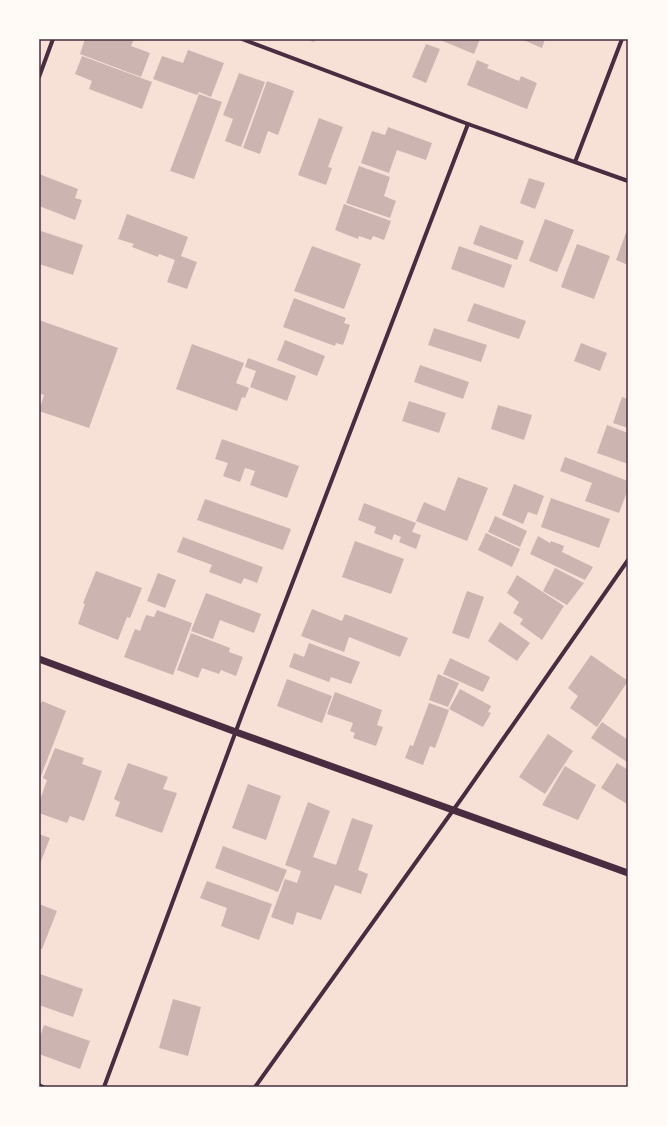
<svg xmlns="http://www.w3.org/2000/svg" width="667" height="1126" font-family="'Noto Serif',serif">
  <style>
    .building { fill: #ccb4b1 }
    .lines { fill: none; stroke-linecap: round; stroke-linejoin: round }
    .minor { stroke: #4a2c40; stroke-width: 4 }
    .tertiary { stroke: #4a2c40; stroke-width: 7 }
    .neatline { fill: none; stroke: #4a2c40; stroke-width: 1.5 }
  </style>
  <rect width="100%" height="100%" fill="#f7e1d7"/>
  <g class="building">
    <polygon points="85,39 134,39 131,46 150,53 141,77 80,54"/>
    <polygon points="305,39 315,39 314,42"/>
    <polygon points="438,39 480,39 474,54"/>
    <polygon points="521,39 545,39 542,48"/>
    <polygon points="426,44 440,49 426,83 412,77"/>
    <polygon points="188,50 224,63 211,97 199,92 197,95 153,79 162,56 183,63"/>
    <polygon points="82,56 152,82 142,109 89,89 92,81 75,74"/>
    <polygon points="477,60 489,65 487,68 519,81 521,76 537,83 527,109 467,85"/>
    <polygon points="239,73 265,82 241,147 225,141 233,119 223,115"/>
    <polygon points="267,81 294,91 278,135 268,131 260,154 243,148"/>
    <polygon points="199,94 222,102 194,179 170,171"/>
    <polygon points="319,118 343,127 328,167 332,168 326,185 298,175"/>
    <polygon points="388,127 432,143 426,160 397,150 389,173 361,163 372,131 385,135"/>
    <polygon points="359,166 390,177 384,196 396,201 390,218 346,203"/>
    <polygon points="39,174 78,189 75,198 82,200 75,220 39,206"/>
    <polygon points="529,178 545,183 535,209 520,203"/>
    <polygon points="344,204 391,221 384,240 373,236 371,240 359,236 358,239 335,230"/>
    <polygon points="127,214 188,237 181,256 197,262 187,289 167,282 175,260 159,254 158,257 132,247 134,244 118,239"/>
    <polygon points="545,219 574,230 557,272 529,261"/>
    <polygon points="480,225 524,241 517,260 473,244"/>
    <polygon points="628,227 628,265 616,260"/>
    <polygon points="41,231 83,245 73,275 39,264 39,237"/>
    <polygon points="577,244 610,256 594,299 561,287"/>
    <polygon points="312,246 361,264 344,309 294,291"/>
    <polygon points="459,246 512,265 504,288 451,269"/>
    <polygon points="294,298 346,318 344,323 350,325 343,345 336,343 335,346 283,327"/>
    <polygon points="474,303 526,321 519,339 467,321"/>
    <polygon points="39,320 118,348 89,428 39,411 44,395 39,393"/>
    <polygon points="434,328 487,345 481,362 428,345"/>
    <polygon points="285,340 325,356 317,376 277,360"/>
    <polygon points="581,343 607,353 600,371 574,361"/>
    <polygon points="192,344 244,363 236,383 249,388 245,398 242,397 237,411 176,389"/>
    <polygon points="248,358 296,376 287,401 250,387 256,371 245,367"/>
    <polygon points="420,365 469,382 463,399 414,382"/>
    <polygon points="622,397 628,399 628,428 613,423"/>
    <polygon points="409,401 446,413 439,433 402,421"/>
    <polygon points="498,405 532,415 524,440 491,429"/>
    <polygon points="607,425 628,433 628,464 597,453"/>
    <polygon points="222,439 299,466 287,498 250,485 255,471 245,468 240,482 223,476 228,463 215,459"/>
    <polygon points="565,457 628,481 628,489 619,513 585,501 592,483 560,471"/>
    <polygon points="458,477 488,488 467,541 416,521 424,502 445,511"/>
    <polygon points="514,484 544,496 537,515 528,512 523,524 502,515"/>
    <polygon points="551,498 610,519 599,548 541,527"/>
    <polygon points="205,499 291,529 283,550 197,520"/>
    <polygon points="364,503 416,523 412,532 421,535 416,549 399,542 401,537 394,534 392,540 374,533 376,527 358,520"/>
    <polygon points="495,516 527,531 520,547 488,532"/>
    <polygon points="486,533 520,549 512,567 478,550"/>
    <polygon points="538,536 550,543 551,541 564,546 562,552 593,567 585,580 530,554"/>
    <polygon points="183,537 263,567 257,583 244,578 241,584 209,572 212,565 177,552"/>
    <polygon points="355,541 404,559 391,594 342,577"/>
    <polygon points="555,568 584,583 567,605 543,591"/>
    <polygon points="96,571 142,588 130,618 127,617 118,640 78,624 85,604 83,603"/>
    <polygon points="158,573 176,580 165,608 147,601"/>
    <polygon points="517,575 564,606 542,640 520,624 523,619 513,613 519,602 507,593"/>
    <polygon points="467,591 484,597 469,639 452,633"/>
    <polygon points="206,593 261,614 254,633 220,620 213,639 191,631"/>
    <polygon points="312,609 342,621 345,614 408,638 400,657 349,637 344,652 301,636"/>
    <polygon points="157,610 192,623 173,675 124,657 135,629 140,631 146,615 154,617"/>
    <polygon points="500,622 530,643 517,661 488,641"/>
    <polygon points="191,633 230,648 229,652 243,657 236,676 221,670 219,674 202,668 198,678 177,670"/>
    <polygon points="309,643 360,662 351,684 331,677 329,682 289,667 294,653 304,657"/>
    <polygon points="591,655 628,681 597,727 570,708 578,696 568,688"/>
    <polygon points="450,658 490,677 483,692 443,674"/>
    <polygon points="438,674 459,683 448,707 429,700"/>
    <polygon points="287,679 332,696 322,723 277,706"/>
    <polygon points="460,689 491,706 488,712 491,713 483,727 449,709"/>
    <polygon points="335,692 382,710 377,725 383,727 376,746 353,738 355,733 350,731 353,723 327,714"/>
    <polygon points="42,701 66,711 39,781 39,708"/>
    <polygon points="429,703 449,710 435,748 430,746 423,765 405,758 410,745 413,746"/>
    <polygon points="602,722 628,740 628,760 627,762 591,738"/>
    <polygon points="548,734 573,751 545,794 519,777"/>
    <polygon points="55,748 84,758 82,764 102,771 84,821 70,816 67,823 39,813 39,803 47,780 43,778"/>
    <polygon points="128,763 168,777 163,789 177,793 162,833 115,816 120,802 114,799"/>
    <polygon points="617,763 628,770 628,802 627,804 601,788"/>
    <polygon points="565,766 596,785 578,820 542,805"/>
    <polygon points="248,784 281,796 266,840 232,828"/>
    <polygon points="308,802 330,811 313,857 336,865 352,818 373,825 358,870 368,874 361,894 335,885 321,920 297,912 293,925 271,917 285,879 297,883 301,871 285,865"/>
    <polygon points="39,834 50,838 39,866"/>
    <polygon points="223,846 287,870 278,892 215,868"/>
    <polygon points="207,881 272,904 259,940 221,926 227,908 200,898"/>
    <polygon points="39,904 57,911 42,949 39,948"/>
    <polygon points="40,974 83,989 73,1017 39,1005 39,976"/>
    <polygon points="173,999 201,1007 188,1056 159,1048"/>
    <polygon points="44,1025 90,1041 80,1069 39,1054 39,1040"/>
  </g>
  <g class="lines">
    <g class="minor">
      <polyline points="242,39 468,124 628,181"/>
      <polyline points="39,77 53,39"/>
      <polyline points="575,162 622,39"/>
      <polyline points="39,1085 43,1087"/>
      <polyline points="104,1087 243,712 468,124"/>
      <polyline points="255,1087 464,795 628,560"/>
    </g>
    <polyline class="tertiary" points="39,659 236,732 628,873"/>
  </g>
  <rect width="667" height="1126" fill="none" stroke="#fffaf5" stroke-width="80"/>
  <rect x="40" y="40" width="587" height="1046" class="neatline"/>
</svg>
